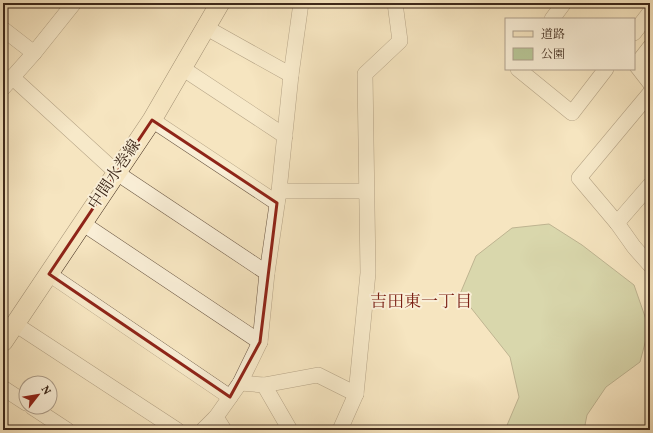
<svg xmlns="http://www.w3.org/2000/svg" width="653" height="433" font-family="Vollkorn,'Noto Serif JP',serif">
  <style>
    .green { fill: #b7c696; stroke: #7a7758 }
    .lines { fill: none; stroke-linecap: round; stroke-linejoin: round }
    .minor-casing { stroke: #6b5744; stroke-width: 16 }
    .major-casing { stroke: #3d281a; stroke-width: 20 }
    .minor { stroke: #f9eed6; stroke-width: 15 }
    .major { stroke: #f6e5c0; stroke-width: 19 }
    .marked { fill: none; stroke: #8f2418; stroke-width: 3; stroke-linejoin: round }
    .labels { text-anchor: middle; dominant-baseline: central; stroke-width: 4; stroke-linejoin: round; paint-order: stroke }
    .street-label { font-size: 16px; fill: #3d281a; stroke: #f9eed6 }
    .neighbourhood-label { font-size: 17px; fill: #7a1f14; stroke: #f9eed6 }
  </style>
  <rect width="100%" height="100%" fill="#f6e5c0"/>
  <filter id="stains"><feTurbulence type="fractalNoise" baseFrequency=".005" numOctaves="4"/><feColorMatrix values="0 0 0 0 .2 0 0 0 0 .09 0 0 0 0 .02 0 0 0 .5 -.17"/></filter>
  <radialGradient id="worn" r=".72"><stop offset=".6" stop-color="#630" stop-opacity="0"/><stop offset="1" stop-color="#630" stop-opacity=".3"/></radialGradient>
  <polygon class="green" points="549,224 582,245 634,285 649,328 640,362 606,387 587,415 584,430 505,430 519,397 510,357 460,294 476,256 512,228"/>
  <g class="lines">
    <defs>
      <g id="minor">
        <polyline points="552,19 564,3"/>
        <polyline points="205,27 291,75"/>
        <polyline points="3,29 34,53"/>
        <polyline points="634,33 650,12"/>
        <polyline points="650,47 636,65 650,83"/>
        <polyline points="182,68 285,136"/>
        <polyline points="518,69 572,113 606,69"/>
        <polyline points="12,77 117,173 267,273"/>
        <polyline points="3,88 34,53 74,3"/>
        <polyline points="650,93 579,178 617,223 634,247 650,265"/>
        <polyline points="152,120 277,203"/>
        <polyline points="279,191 366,191"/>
        <polyline points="82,223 260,342"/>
        <polyline points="617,223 650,185"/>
        <polyline points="49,274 230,397"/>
        <polyline points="15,324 177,430"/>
        <polyline points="240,383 264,385 318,375 356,394"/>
        <polyline points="264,385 290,430"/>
        <polyline points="3,388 26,403"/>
        <polyline points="32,407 67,430"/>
        <polyline points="216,417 224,430"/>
        <polyline points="203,430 216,417 240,383 260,342 267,273 279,191 291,75 301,3"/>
        <polyline points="340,430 356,394 368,273 365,74 400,41 395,3"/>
      </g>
      <polyline id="major" points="3,342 152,120 220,3"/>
    </defs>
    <use href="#minor" class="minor-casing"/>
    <use href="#major" class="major-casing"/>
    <use href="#minor" class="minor"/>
    <use href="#major" class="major"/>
  </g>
  <path d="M0 0H653V433H0ZM152 120 277 203 260 342 230 397 49 274Z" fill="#f6e5c0" fill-opacity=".55" fill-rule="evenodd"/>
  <path class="marked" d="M152 120 277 203 260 342 230 397 49 274Z"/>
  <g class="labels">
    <g class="street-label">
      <text transform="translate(115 175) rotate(-56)">中間水巻線</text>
    </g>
    <g class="neighbourhood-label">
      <text x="421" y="302">吉田東一丁目</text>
    </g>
  </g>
  <rect width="653" height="433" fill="none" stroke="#f6e5c0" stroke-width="16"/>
  <rect x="4" y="4" width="645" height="425" fill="none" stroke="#3d281a" stroke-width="2"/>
  <rect x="8" y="8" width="637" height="417" fill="none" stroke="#3d281a"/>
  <rect x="505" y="18" width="130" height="52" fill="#f9eed6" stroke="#ae9f8b"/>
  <rect x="513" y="31" width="20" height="6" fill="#f6e5c0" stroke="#ae9f8b"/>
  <text x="541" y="38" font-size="12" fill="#3d281a">道路</text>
  <rect x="513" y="48" width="20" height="12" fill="#b7c696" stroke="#ae9f8b"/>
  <text x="541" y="58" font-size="12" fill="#3d281a">公園</text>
  <g transform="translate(38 395) rotate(59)"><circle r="19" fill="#f9eed6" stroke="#ae9f8b"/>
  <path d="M0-3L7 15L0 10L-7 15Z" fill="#8f2418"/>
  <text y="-6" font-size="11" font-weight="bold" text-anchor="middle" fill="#3d281a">N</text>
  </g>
  <rect width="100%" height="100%" filter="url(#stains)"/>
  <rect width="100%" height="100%" fill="url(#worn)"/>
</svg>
